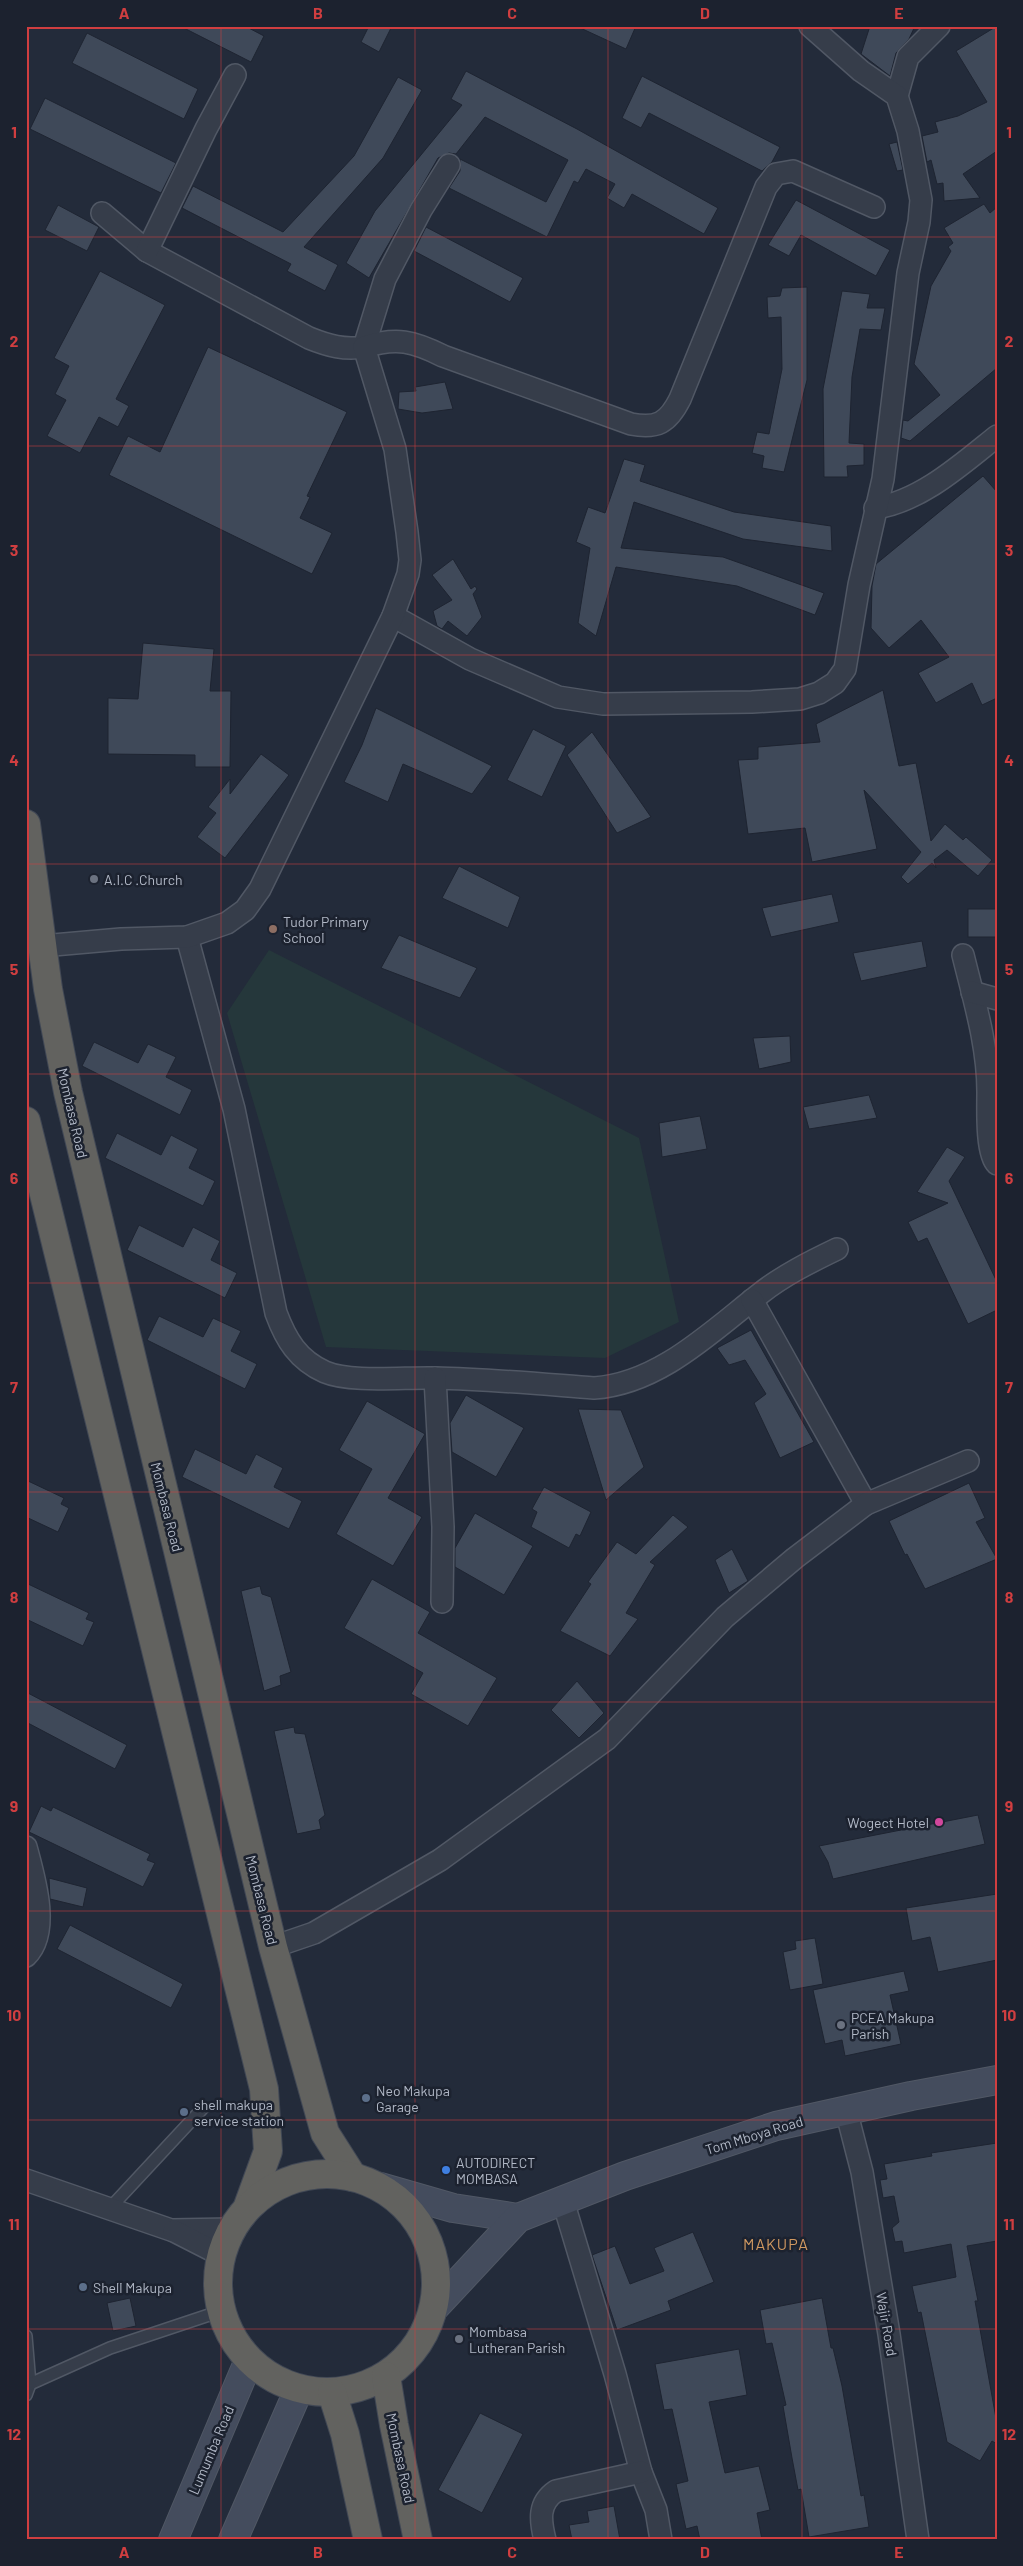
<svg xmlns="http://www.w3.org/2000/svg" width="1023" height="2566" font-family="Barlow,sans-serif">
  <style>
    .green { fill: #25373b }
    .building { fill: #3f4959; stroke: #1e2431 }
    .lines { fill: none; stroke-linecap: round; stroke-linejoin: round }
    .service-casing { stroke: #515865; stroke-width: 14 }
    .minor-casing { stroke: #515865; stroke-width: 24 }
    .secondary-casing { stroke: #515865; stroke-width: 30 }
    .trunk-casing { stroke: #414855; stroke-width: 30 }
    .service { stroke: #363d4a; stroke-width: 11 }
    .minor { stroke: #363d4a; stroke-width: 21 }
    .secondary { stroke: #444c5d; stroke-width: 28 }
    .trunk { stroke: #62625f; stroke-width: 28 }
    .grid { fill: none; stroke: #d03e40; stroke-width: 1; stroke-opacity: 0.55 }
    .worship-dot { fill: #6b7280; stroke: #1c222f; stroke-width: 2 }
    .education-dot { fill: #8d6e63; stroke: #1c222f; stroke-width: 2 }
    .hotel-dot { fill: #d1479c; stroke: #1c222f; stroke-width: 2 }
    .service-dot { fill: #5c6f8a; stroke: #1c222f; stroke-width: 2 }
    .shop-dot { fill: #3f7fe0; stroke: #1c222f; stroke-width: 2 }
    .labels { text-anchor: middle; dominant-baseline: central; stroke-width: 5; stroke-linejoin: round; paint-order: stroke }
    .poi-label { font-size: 14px; fill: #b1b8c6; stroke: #1c222f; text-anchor: start }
    .street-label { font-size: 14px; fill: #b1b8c6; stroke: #1c222f }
    .quarter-label { font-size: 16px; letter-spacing: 1px; fill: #d19961; stroke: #1c222f }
    .neatline { fill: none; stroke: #d03e40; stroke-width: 2 }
    .grid-label { font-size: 16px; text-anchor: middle; font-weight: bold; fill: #d03e40 }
  </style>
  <rect width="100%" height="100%" fill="#232b3a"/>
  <polygon class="green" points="269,950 639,1138 679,1322 605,1358 326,1347 227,1013"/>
  <g class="building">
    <polygon points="180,26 245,26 264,36 251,62"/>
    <polygon points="369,26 392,26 379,52 361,42"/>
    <polygon points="576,26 636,26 626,49"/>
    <polygon points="870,26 915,26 909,39 896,53 890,76 861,54"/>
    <polygon points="997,26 997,151 963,174 980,198 944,201 943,183 937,184 931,160 927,162 922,136 938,132 935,122 958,116 987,102 956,51"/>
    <polygon points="87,33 198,89 184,119 72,63"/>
    <polygon points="466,71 577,129 718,208 704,234 632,194 624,208 607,198 615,184 586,169 578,183 574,181 547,237 449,188 460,171 460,159 546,202 568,160 485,117 456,154 449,153 438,158 369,278 346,263 375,211 462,105 451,99"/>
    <polygon points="642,76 780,147 772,162 762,171 649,113 641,128 622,118"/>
    <polygon points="398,77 422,90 383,158 304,247 338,265 325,291 287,271 291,264 182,208 193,186 283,232 354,156"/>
    <polygon points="45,98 176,163 161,193 30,129"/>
    <polygon points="897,142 903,170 897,171 889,144"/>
    <polygon points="796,200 890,250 876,276 801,235 789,256 768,245"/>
    <polygon points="984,204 990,213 997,207 997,368 910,441 901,438 903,420 908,421 940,395 914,364 931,286 951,251 948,247 953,243 944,228"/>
    <polygon points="58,205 99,227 87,251 45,230"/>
    <polygon points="426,227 523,278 510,302 414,251"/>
    <polygon points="100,271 165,305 116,399 129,406 118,427 99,417 80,453 47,436 66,400 55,394 69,366 54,358"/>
    <polygon points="807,287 807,380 784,472 762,468 764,456 752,453 757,432 769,434 782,369 781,317 768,318 767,297 780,296 782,288"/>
    <polygon points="842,291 870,294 867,308 885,308 881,330 860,329 852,377 849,443 864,444 864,465 847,466 848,477 824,477 823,389"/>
    <polygon points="208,347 347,412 307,496 310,497 300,518 332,533 312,574 109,475 128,436 160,452"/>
    <polygon points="445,382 453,409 422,413 398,409 399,392 416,391 415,387"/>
    <polygon points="624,459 645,465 640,481 734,512 831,526 832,551 743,539 634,502 621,548 723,557 824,593 815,615 737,586 616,567 596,636 578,623 590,548 576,542 588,507 605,513"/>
    <polygon points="983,476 997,492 997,698 982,705 972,683 936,703 918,673 949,657 921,620 889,648 871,628 872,586 876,564"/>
    <polygon points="453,559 471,589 475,586 477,589 473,594 482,617 467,636 448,621 442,629 437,626 433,611 452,600 432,575"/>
    <polygon points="143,643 214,649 210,691 231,691 230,767 195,767 195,755 108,754 108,698 138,699"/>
    <polygon points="883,690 899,766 916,763 931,841 945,824 963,840 966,837 992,860 978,876 947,850 934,860 936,868 932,863 908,884 901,877 921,852 864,790 877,849 812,862 805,828 748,834 738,760 758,759 758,747 820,742 816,724"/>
    <polygon points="376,708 492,766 472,794 403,764 388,802 344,782 362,745"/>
    <polygon points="533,729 566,746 542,797 507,780"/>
    <polygon points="592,732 651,817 617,833 567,755"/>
    <polygon points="261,754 289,775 225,858 197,837 216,813 208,807 230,779 230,794"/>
    <polygon points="459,866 520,897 508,928 442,898"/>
    <polygon points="832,894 839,922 771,937 762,908"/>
    <rect x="968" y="909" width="29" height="28"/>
    <polygon points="399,935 477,968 460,998 381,968"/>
    <polygon points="922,941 927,967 861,981 853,953"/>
    <polygon points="790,1036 791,1062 759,1069 753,1038"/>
    <polygon points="94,1042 138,1063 148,1044 176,1057 166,1077 192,1090 180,1115 82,1066"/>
    <polygon points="869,1095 877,1118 809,1129 803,1107"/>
    <polygon points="700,1116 707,1149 662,1157 659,1123"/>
    <polygon points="117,1133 161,1155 171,1135 198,1149 189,1168 215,1181 203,1206 105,1158"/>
    <polygon points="947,1147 965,1157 949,1181 997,1282 997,1310 968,1324 927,1238 918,1242 908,1222 948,1203 917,1192"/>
    <polygon points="139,1225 183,1247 193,1227 220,1241 211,1260 237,1273 225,1298 127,1250"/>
    <polygon points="159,1316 203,1337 213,1318 241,1331 231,1351 257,1364 245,1389 147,1340"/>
    <polygon points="751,1330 814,1442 780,1458 754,1403 766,1394 745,1360 729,1365 717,1348"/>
    <polygon points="466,1395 524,1428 496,1477 452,1452 450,1423"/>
    <polygon points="367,1401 425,1434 388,1498 422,1517 393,1566 336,1534 372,1469 339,1450"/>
    <polygon points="578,1409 621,1410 644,1467 606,1500"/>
    <polygon points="195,1449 246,1474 256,1454 283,1468 274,1487 302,1501 289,1529 182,1477"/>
    <polygon points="26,1480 64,1498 61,1504 69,1508 58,1532 26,1517"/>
    <polygon points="969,1483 985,1518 976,1522 997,1559 925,1589 907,1554 905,1555 889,1521"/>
    <polygon points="544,1487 591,1512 580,1536 576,1534 569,1548 531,1527 537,1512 532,1509"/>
    <polygon points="475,1513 533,1546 504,1595 455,1567 455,1548"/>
    <polygon points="673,1515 688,1527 650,1562 655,1565 626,1613 638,1619 610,1656 560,1631 591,1584 588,1582 617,1542 636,1554"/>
    <polygon points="732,1549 748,1581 729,1593 715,1560"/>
    <polygon points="372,1579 430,1612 418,1633 497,1678 468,1726 411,1694 423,1673 344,1628"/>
    <polygon points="26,1583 89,1613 86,1619 94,1622 83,1646 26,1619"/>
    <polygon points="260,1586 262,1594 271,1597 291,1672 280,1676 281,1685 264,1691 241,1591"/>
    <polygon points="577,1681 604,1713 579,1738 551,1710"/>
    <polygon points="26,1692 127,1745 115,1769 26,1722"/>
    <polygon points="294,1727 295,1733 305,1734 325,1815 319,1820 321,1829 297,1834 274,1731"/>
    <polygon points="41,1806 51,1811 53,1807 150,1854 147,1860 155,1863 143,1887 29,1832"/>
    <polygon points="978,1815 985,1844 833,1879 828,1862 819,1846"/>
    <polygon points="49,1878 87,1888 83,1907 50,1899"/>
    <polygon points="997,1894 997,1960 938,1972 930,1937 912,1941 906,1908"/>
    <polygon points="70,1925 183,1984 171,2008 57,1949"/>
    <polygon points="815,1938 823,1984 790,1990 783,1952 796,1949 795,1941"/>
    <polygon points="904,1971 909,1991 890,1995 901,2044 845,2056 842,2040 825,2044 813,1990"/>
    <polygon points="997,2143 997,2241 967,2246 978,2301 975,2301 997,2424 997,2444 992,2441 980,2461 947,2442 921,2312 918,2313 912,2286 956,2277 951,2244 904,2253 902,2241 895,2242 892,2228 899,2222 894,2196 883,2198 880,2180 887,2179 884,2164 932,2156 931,2153"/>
    <polygon points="693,2232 714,2282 668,2301 671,2310 617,2330 592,2255 615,2246 630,2284 664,2271 654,2248"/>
    <polygon points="130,2298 136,2326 113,2331 107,2303"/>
    <polygon points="822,2298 831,2348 833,2348 842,2386 861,2496 864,2495 869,2527 809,2537 801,2489 798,2490 792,2458 783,2406 786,2405 772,2343 766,2344 760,2310"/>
    <polygon points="739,2349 747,2395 709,2402 725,2473 759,2466 770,2510 757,2513 762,2540 700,2540 697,2526 686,2529 676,2484 688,2481 672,2409 664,2410 655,2364"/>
    <polygon points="480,2413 523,2434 482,2513 438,2490"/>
    <polygon points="614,2506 620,2540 572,2540 569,2525 589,2522 587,2511"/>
  </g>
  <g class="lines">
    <defs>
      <g id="service">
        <polyline points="110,2208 203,2108"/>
        <polyline points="26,2336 30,2384 26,2395"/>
        <polyline points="30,2384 110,2348 221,2311"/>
      </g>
      <g id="minor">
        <polyline points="897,96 908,57 939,26"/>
        <path d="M102 213 147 251 309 338C329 346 344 350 364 347L385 279 421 210 449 165"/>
        <polyline points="147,251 206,129 235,75"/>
        <path d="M875 508C920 502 962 464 997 436"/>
        <polyline points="393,616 470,659 558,697 603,704 752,702 800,699 819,693 835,683 845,669 859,585 883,479 908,273 919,222 921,200 908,131 897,96 861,71 810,26"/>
        <path d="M187 937 234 1109 276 1313C286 1340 298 1360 325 1372 351 1383 405 1377 435 1378 488 1379 541 1384 594 1388 659 1384 712 1331 761 1293 784 1275 810 1262 837 1249"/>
        <path d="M42 946 121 939 187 937 227 923 245 910 260 889 393 616 408 574 410 560 407 532 395 449 364 347C397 337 413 341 443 356L631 424C657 429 668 423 680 399L766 187 776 174 793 171 874 207"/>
        <path d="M963 955C974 1000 988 1045 988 1092 988 1107 986 1154 997 1164"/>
        <polyline points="972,992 997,999"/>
        <polyline points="752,1300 866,1504"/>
        <polyline points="435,1378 443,1527 442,1602"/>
        <path d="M26 1847C34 1877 51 1932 26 1956"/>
        <polyline points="273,1947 314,1933 440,1860 607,1739 725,1617 795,1558 866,1504 968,1461"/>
        <polyline points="846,2110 862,2172 889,2334 918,2540"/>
        <polyline points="26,2180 171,2230 231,2229"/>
        <polyline points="563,2201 615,2374 641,2472 656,2510 661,2540"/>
        <polyline points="174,2231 221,2255"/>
        <path d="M545 2540C540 2520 538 2503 556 2491L641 2472"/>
      </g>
      <g id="secondary">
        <polyline points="380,2187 453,2208 518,2218"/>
        <polyline points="434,2308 518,2218 625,2176 776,2126 911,2096 997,2080"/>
        <polyline points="173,2540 249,2360"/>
        <polyline points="233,2540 299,2389"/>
      </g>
      <g id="trunk">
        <polyline points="26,824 48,989 68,1092 273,1947 325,2133 353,2177"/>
        <polyline points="26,1121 264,2089 268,2151 248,2206"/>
        <circle cx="327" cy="2283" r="109"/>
        <polyline points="386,2376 394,2425 418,2540"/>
        <polyline points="332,2393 345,2434 368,2540"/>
      </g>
    </defs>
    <use href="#service" class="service-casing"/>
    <use href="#minor" class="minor-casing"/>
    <use href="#secondary" class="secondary-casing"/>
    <use href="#trunk" class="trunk-casing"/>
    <use href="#service" class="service"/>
    <use href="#minor" class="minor"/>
    <use href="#secondary" class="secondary"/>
    <use href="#trunk" class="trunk"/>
  </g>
  <path class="grid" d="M221 26V2540M415 26V2540M608 26V2540M802 26V2540M26 237H997M26 446H997M26 655H997M26 864H997M26 1074H997M26 1283H997M26 1492H997M26 1702H997M26 1911H997M26 2120H997M26 2329H997"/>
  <g class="worship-dot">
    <circle cx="94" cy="879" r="5"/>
    <circle cx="841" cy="2025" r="5"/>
    <circle cx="459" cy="2339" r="5"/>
  </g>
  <circle class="education-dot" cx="273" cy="929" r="5"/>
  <circle class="hotel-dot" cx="939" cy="1822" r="5"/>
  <g class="service-dot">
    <circle cx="366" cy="2098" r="5"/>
    <circle cx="184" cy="2112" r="5"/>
    <circle cx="83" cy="2287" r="5"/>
  </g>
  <circle class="shop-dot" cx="446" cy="2170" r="5"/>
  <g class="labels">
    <g class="poi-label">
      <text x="104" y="879">A.I.C .Church</text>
      <text x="283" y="921">Tudor Primary<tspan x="283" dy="16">School</tspan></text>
      <text x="929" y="1822" text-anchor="end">Wogect Hotel</text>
      <text x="851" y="2017">PCEA Makupa<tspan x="851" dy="16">Parish</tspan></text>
      <text x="376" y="2090">Neo Makupa<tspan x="376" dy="16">Garage</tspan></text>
      <text x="194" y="2104">shell makupa<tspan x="194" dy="16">service station</tspan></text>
      <text x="456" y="2162">AUTODIRECT<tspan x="456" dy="16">MOMBASA</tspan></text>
      <text x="93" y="2287">Shell Makupa</text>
      <text x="469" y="2331">Mombasa<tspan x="469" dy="16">Lutheran Parish</tspan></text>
    </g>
    <g class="street-label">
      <text transform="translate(73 1113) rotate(77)">Mombasa Road</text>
      <text transform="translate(167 1507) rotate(76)">Mombasa Road</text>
      <text transform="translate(262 1900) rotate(76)">Mombasa Road</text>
      <text transform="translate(754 2135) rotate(-17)">Tom Mboya Road</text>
      <text transform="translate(887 2324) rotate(80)">Wajir Road</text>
      <text transform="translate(211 2450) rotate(-67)">Lumumba Road</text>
      <text transform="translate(401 2458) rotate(78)">Mombasa Road</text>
    </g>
    <g class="quarter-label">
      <text x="776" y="2243">MAKUPA</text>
    </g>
  </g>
  <rect width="1023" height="2566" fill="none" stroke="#1c222f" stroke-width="55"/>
  <rect x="28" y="28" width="968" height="2510" class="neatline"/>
  <g class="grid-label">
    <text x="124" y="19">A</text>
    <text x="318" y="19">B</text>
    <text x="512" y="19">C</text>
    <text x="705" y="19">D</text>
    <text x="899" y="19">E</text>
    <text x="14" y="138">1</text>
    <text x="1009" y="138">1</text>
    <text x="14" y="347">2</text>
    <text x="1009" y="347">2</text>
    <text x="14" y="556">3</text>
    <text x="1009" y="556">3</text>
    <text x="14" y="766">4</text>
    <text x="1009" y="766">4</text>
    <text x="14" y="975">5</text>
    <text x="1009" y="975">5</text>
    <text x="14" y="1184">6</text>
    <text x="1009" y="1184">6</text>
    <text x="14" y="1393">7</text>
    <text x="1009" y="1393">7</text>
    <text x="14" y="1603">8</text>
    <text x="1009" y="1603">8</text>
    <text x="14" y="1812">9</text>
    <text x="1009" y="1812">9</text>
    <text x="14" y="2021">10</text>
    <text x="1009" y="2021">10</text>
    <text x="14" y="2230">11</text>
    <text x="1009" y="2230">11</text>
    <text x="14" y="2440">12</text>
    <text x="1009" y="2440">12</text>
    <text x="124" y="2558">A</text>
    <text x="318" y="2558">B</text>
    <text x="512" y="2558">C</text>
    <text x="705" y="2558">D</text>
    <text x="899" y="2558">E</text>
  </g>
</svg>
